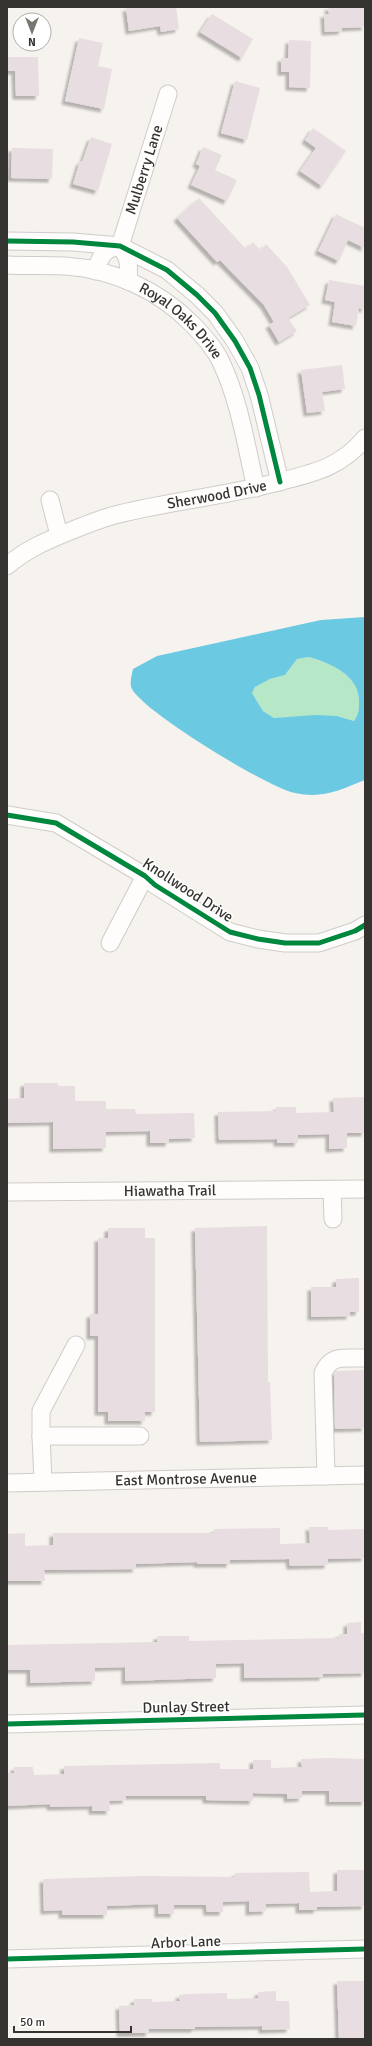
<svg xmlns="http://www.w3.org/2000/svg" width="372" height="2046" font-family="Signika,sans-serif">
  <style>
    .green { fill: #b6e7c6 }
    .water { fill: #6bc9e2; fill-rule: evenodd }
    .building { fill: #e8dde1; filter: url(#shadow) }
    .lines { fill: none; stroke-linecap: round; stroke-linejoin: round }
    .minor-casing { stroke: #cfccc9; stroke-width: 19 }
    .minor { stroke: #fefdfc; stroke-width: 17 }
    .cycleway-casing { stroke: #fff; stroke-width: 8 }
    .cycleway { stroke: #00873e; stroke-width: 5 }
    .labels { text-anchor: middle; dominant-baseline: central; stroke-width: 3; stroke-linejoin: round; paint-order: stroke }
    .street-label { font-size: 15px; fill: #35332f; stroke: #fff }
  </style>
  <defs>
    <filter id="shadow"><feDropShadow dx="-3.5" dy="3.5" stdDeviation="1" flood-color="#0004"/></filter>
  </defs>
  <rect width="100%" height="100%" fill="#f6f2ee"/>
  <path class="green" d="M309 657C330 663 359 675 359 701 359 710 359 714 354 721L337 716 274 718 263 711 252 693 255 687 270 679 285 675 297 659Z"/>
  <path class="water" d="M365 617V780C340 790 322 799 295 793 268 788 144 712 132 689 129 684 132 674 133 669L157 656 321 620ZM309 657C330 663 359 675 359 701 359 709 359 714 354 721L337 716 315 715 274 718 263 711 252 693 255 687 270 679 285 675 297 659Z"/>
  <g class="building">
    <polygon points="134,7 176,7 179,29 161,32 160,26 129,31 126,8"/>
    <polygon points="328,7 365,7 365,27 342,28 342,31 325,32 324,14 329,14"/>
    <polygon points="212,14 253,39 242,58 200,32"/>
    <polygon points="79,38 103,43 98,66 112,69 104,109 65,101"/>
    <polygon points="289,40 311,41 310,88 289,87 289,72 281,72 281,58 288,58"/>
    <polygon points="7,57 38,57 39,96 16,96 15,71 7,71"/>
    <polygon points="235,81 260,88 247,140 221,133"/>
    <polygon points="313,128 346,151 322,186 300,171 316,148 305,140"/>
    <polygon points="91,137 112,144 98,191 73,184 80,161 82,162"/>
    <polygon points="203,147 222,155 215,170 237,180 227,201 191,185 200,166 196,164"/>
    <polygon points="12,148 53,149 52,179 11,178"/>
    <polygon points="199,198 246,249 253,242 260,250 266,244 287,267 310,305 288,318 297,331 279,342 269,325 274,322 264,305 220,260 217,262 177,218"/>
    <polygon points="336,214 365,228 365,248 348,240 339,261 318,251"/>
    <polygon points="329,280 365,286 365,309 359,308 356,326 332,322 335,302 325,300"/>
    <polygon points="342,365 345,389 322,392 325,411 307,413 301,370"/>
    <polygon points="24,1083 58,1083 58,1086 75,1086 75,1101 106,1101 106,1109 135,1109 136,1114 194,1113 195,1138 169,1139 169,1143 150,1143 150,1131 106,1132 106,1148 53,1149 53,1122 7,1123 7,1099 24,1098"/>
    <polygon points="365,1097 365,1133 347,1133 347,1148 329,1149 329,1134 298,1135 298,1143 277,1143 277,1139 219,1140 218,1112 276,1111 276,1107 296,1107 296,1113 334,1112 333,1098"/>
    <polygon points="267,1226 268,1382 270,1382 272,1440 200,1442 195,1228"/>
    <polygon points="108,1228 145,1228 145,1238 155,1238 155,1412 145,1412 145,1421 108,1421 108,1412 98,1412 98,1336 90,1336 90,1314 98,1314 98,1238 108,1238"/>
    <polygon points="359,1278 359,1312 350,1312 350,1316 311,1317 311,1287 336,1287 336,1279"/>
    <polygon points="365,1370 365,1428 335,1429 334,1374 336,1371"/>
    <polygon points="309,1527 328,1527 328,1530 365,1529 365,1558 328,1559 328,1565 290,1566 289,1559 230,1560 230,1564 197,1564 197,1562 136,1564 136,1569 44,1570 45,1581 7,1581 7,1534 25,1533 25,1546 53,1545 53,1533 214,1533 214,1529 280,1528 280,1544 310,1543"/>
    <polygon points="361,1622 361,1633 365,1633 365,1673 323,1674 323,1677 244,1678 244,1663 216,1664 216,1678 125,1681 125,1667 95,1668 95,1681 30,1683 30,1670 7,1670 7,1645 157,1642 157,1636 189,1636 189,1641 339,1638 339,1634 347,1634 347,1623"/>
    <polygon points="329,1758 365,1759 365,1802 329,1802 329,1791 302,1791 302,1798 287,1799 287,1794 253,1793 253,1801 206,1800 206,1796 126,1796 126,1800 109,1801 110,1811 92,1811 92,1806 50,1807 50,1804 7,1806 7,1773 14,1773 14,1767 33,1767 34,1775 64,1774 64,1766 220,1763 220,1769 253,1769 253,1760 271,1760 271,1768 302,1767 301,1759"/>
    <polygon points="337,1870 365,1870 365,1906 317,1907 317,1910 299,1910 299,1903 266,1904 266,1911 249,1912 249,1901 223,1902 223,1912 207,1912 206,1905 174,1905 174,1914 158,1914 158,1904 107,1906 107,1915 62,1915 62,1910 44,1911 43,1879 144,1876 235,1877 235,1873 309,1872 310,1892 337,1891"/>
    <polygon points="337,1981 365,1981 365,2039 339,2039"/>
    <polygon points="276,1991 276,2001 289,2001 290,2029 262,2030 262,2026 195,2027 195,2029 149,2029 149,2033 120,2033 119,2006 134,2005 134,1999 152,1999 152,2002 180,2001 179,1995 187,1994 227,1993 227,1999 258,1998 258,1992"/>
  </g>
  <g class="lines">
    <defs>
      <g id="minor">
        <polyline points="7,241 73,242 120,246 167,270 197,295 215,313 235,341 250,368 259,395 280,482"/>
        <path id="s1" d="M120 246 168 94"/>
        <path id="s2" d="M7 265C26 266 46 265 65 266 112 269 159 290 192 324 202 334 215 349 221 362 240 402 246 446 256 488"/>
        <path d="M96 271C100 256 104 249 120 246 130 258 129 266 128 281"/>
        <polyline points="50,500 59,535"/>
        <path id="s3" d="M7 566C25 550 46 541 68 532 85 525 102 518 119 514 171 501 226 496 278 482 313 473 340 468 365 438"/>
        <polyline points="7,815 56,823 145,876 155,885 230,932 258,939 285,943 319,943 355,931 365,925"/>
        <polyline points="110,943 145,876"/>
        <polyline points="332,1190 333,1219"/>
        <path id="s4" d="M7 1192 365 1189"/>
        <polyline points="41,1436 41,1411 76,1345"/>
        <path d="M326 1476 323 1373C332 1353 345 1359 365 1358"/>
        <polyline points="43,1482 41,1436 140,1436"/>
        <path id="s5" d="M7 1483 365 1475"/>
        <polyline points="7,1724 365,1715"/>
        <polyline points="7,1959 365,1949"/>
      </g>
    </defs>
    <use href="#minor" class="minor-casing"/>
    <use href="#minor" class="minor"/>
    <defs>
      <g id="cycleway">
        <polyline points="7,241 73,242 120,246 167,270 197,295 215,313 235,341 250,368 259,395 280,482"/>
        <polyline points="7,815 56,823 145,876 155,885 230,932 258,939 285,943 319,943 355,931 365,925"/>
        <polyline points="7,1724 365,1715"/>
        <polyline points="7,1959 365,1949"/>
      </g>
    </defs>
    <use href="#cycleway" class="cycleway-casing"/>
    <use href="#cycleway" class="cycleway"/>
  </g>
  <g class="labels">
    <g class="street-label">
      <text stroke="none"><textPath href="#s1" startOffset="80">Mulberry Lane</textPath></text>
      <text stroke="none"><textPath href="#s2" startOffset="190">Royal Oaks Drive</textPath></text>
      <text stroke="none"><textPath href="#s3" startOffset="224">Sherwood Drive</textPath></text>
      <text transform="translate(188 890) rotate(33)">Knollwood Drive</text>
      <text stroke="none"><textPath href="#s4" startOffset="163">Hiawatha Trail</textPath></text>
      <text stroke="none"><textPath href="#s5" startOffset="179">East Montrose Avenue</textPath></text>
      <text transform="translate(186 1707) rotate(-1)">Dunlay Street</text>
      <text transform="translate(186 1942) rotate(-2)">Arbor Lane</text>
    </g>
  </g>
  <rect width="372" height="2046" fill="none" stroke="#35332f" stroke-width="16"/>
  <g transform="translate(32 32) rotate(180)"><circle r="19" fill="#ffffff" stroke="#aeadac"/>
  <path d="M0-3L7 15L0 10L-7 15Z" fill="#797672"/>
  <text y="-6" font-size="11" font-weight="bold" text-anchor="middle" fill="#35332f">N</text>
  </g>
  <path d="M14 2026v6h117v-6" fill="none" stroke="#35332f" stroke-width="2"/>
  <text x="20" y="2026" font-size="12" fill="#35332f" stroke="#ffffff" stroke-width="3" paint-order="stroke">50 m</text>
</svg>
